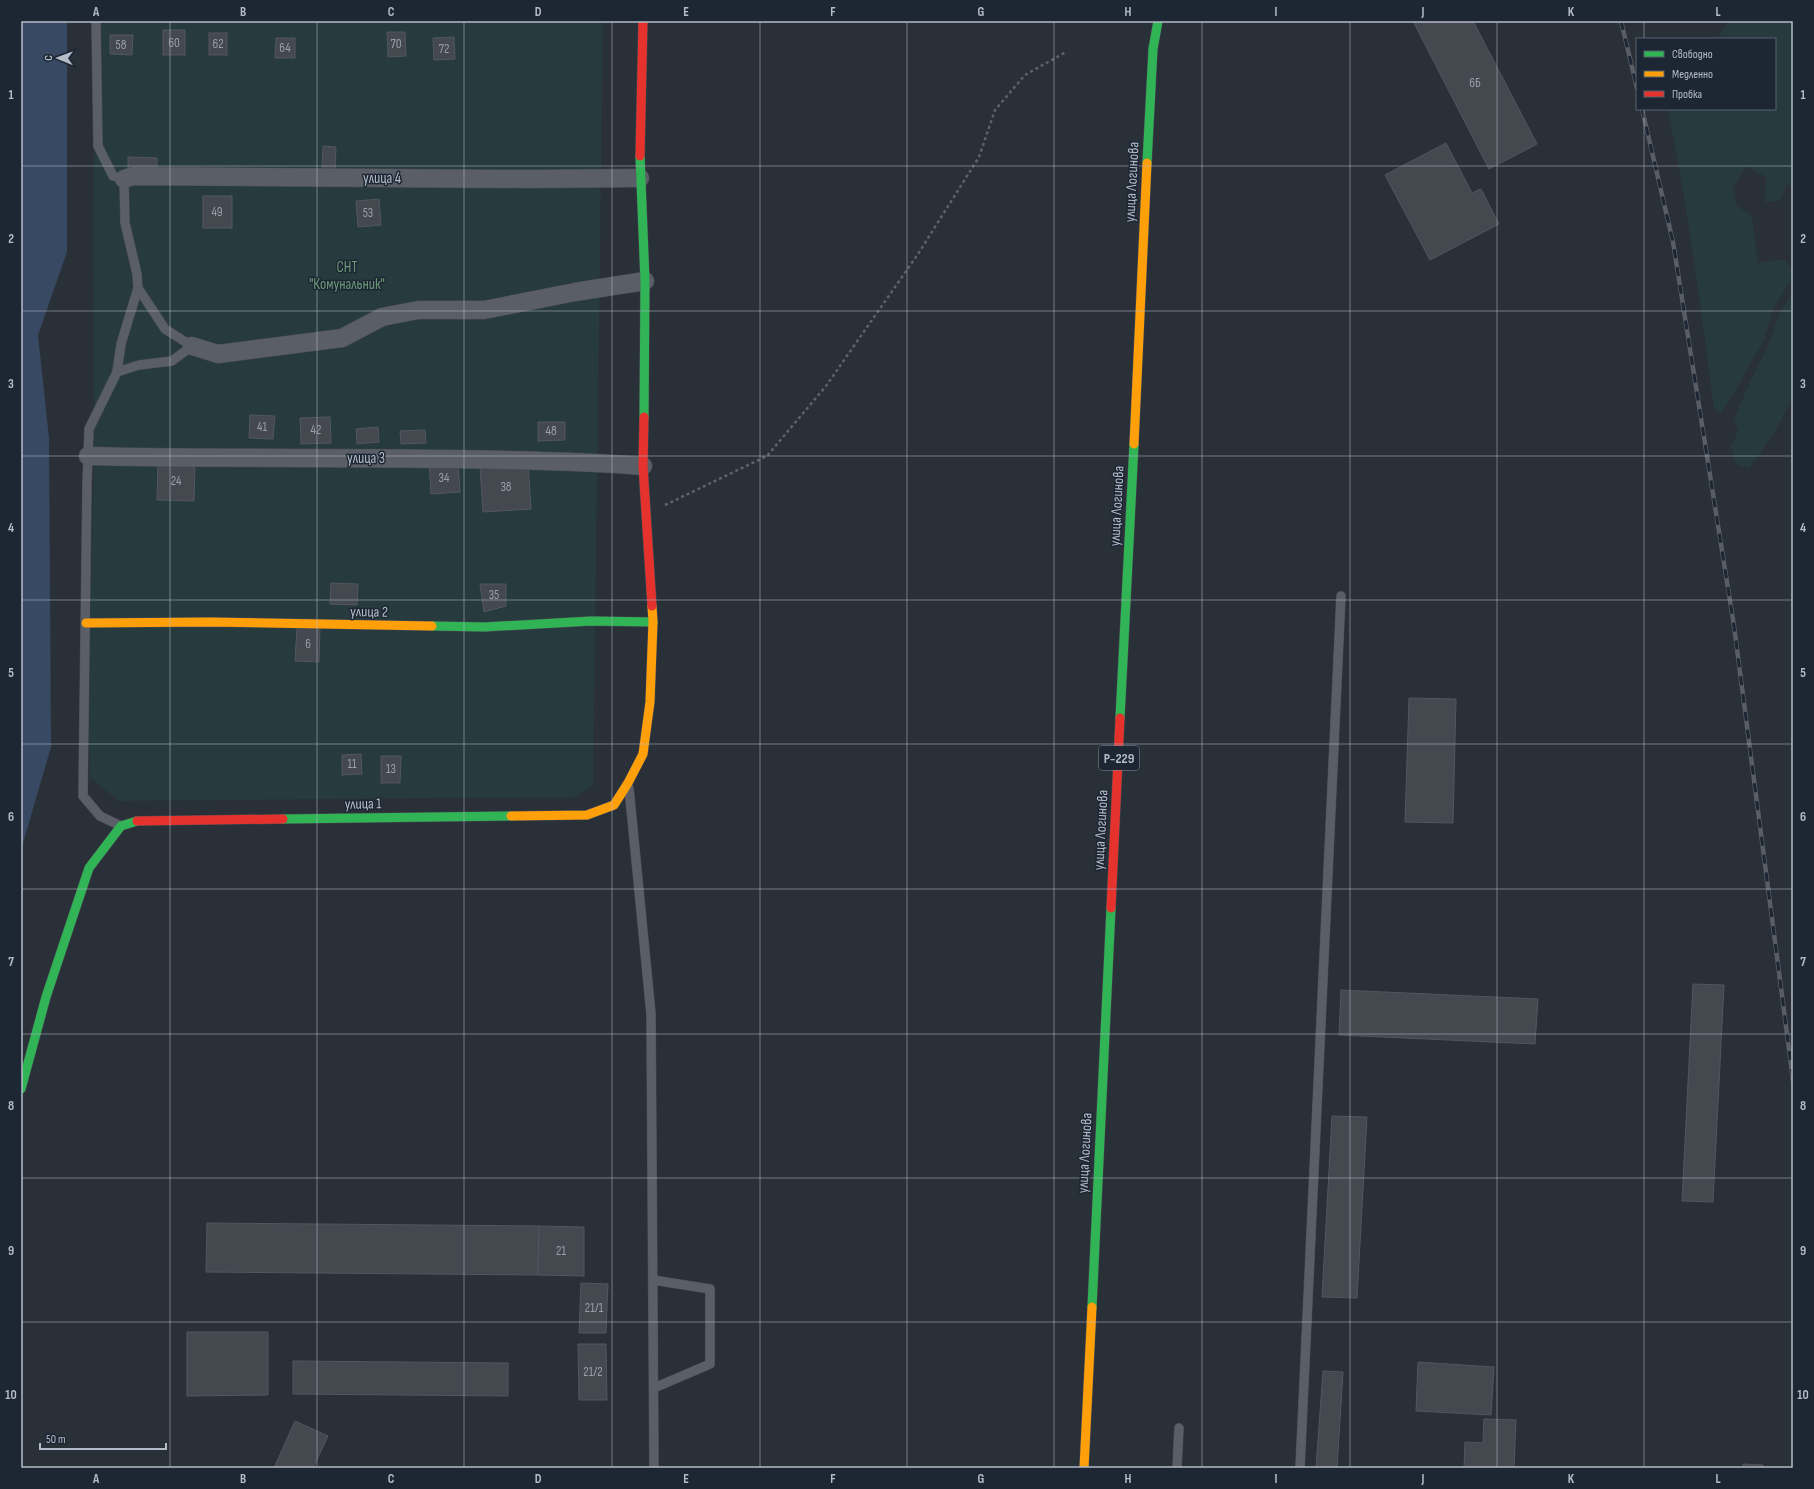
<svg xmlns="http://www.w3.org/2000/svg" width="1814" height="1489" font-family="'Sofia Sans Condensed',sans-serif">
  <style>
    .green { fill: #273a3e }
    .water { fill: #384963 }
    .building { fill: #444950; stroke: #52575f }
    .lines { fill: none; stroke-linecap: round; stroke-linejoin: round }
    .lane-casing { stroke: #484c53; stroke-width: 10 }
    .street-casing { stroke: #484c53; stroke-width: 19 }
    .fast-casing { stroke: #484c53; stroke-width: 10 }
    .slow-casing { stroke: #484c53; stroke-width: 10 }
    .jam-casing { stroke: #484c53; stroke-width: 10 }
    .path { stroke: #5d636a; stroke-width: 2.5; stroke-dasharray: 3 3; stroke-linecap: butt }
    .lane { stroke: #5a5e66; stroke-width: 9 }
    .street { stroke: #5a5e66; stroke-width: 18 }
    .fast { stroke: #30b455; stroke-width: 9 }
    .slow { stroke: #ff9f0a; stroke-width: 9 }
    .jam { stroke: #e5322d; stroke-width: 9 }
    .rail-casing { stroke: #595d64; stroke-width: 4.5 }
    .rail { stroke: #1d2633; stroke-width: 3; stroke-dasharray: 9; stroke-linecap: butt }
    .grid { fill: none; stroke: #b4bcc9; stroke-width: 1; stroke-opacity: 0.55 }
    .labels { text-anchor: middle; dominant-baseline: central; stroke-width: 3; stroke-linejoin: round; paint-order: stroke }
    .number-label { font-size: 13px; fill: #989fab }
    .shield { fill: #1d2633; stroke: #878f9c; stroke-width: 1 }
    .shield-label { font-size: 14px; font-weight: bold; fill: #b4bcc9 }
    .street-label { font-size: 15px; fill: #b4bcc9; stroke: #1d2633 }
    .park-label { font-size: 15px; fill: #6b9a76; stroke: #1d2633 }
    .neatline { fill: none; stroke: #b4bcc9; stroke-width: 1.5 }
    .grid-label { font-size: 13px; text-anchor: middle; font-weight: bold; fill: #b4bcc9 }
  </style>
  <rect width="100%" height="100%" fill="#2a3038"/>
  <g class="green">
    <polygon points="95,21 603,21 593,786 575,797 119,801 90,777 88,717 94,454 93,227"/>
    <path d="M1729 21H1793V186L1787 184 1780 201 1765 202 1766 177 1746 166 1733 189 1737 206 1752 216 1758 263 1784 259 1793 271V276L1773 310 1764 340 1731 398 1721 413 1714 409C1701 309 1688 209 1668 110L1775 109V39H1717Z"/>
    <path d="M1793 292V396C1782 422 1766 446 1749 468L1736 464 1731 447 1738 431 1734 419 1750 382 1767 348 1780 313Z"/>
  </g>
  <polygon class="water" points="21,21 67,21 67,252 38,335 49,438 51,747 21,850"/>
  <g class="building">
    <polygon points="1413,21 1473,21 1537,144 1489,169"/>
    <rect x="163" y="30" width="22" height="25"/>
    <polygon points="387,32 405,32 406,56 388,57"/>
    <rect x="209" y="33" width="18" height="22"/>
    <polygon points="110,35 133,35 132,55 110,54"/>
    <polygon points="454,37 455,59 434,60 433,38"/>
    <polygon points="276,38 295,38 295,58 275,58"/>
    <polygon points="1446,143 1472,193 1481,189 1499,224 1430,260 1385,175"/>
    <polygon points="323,146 336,147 335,172 322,171"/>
    <polygon points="128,157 157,158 157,172 128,171"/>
    <rect x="203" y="196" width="29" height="32"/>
    <polygon points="379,199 381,225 358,227 356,201"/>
    <polygon points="250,415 275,416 273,439 249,438"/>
    <polygon points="330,417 331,443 301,444 300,418"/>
    <polygon points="538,422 565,422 565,440 538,441"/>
    <polygon points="378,427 379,442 357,444 356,429"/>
    <polygon points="425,430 426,443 401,444 400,431"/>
    <polygon points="158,462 195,463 194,501 157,500"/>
    <polygon points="458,462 460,492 431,494 429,464"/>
    <polygon points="528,462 531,509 483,512 480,466"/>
    <polygon points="331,583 358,584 357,605 330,604"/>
    <polygon points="480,584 506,584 506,606 484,612"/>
    <polygon points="297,627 320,628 319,662 295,661"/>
    <polygon points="1409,698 1456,699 1453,823 1405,822"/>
    <polygon points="361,754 362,774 342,775 342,755"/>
    <polygon points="381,756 401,756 400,783 381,783"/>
    <polygon points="1693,984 1724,985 1713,1202 1682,1201"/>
    <polygon points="1341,990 1538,999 1535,1044 1339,1035"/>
    <polygon points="1332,1116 1367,1117 1357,1298 1322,1297"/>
    <polygon points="207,1223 539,1226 538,1275 206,1272"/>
    <polygon points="539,1226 584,1227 584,1276 538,1275"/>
    <polygon points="581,1283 608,1284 606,1333 579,1333"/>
    <polygon points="187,1332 268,1332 268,1395 187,1396"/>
    <polygon points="578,1344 606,1344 607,1400 579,1400"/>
    <polygon points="293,1361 508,1363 508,1396 293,1394"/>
    <polygon points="1418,1362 1494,1367 1491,1415 1416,1411"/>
    <polygon points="1323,1371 1343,1372 1337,1468 1316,1468"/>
    <polygon points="1484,1419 1516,1420 1514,1468 1464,1468 1465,1442 1483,1443"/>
    <polygon points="295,1421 328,1436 313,1468 274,1468"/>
    <polygon points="1743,1464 1763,1465 1763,1468 1743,1468"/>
  </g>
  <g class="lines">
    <defs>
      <g id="lane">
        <polyline points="96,21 98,146 113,176 124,179 125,223 137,274 138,288 121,344 117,372 89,429 87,484 83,796 100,816 121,826"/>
        <polyline points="117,372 139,365 172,361 192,346 165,329 138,288"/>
        <polyline points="629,788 651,1014 654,1468"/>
        <polyline points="653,1280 710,1289 710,1364 654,1388"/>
        <polyline points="1177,1468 1179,1428"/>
        <polyline points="1300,1468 1341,596"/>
      </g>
      <g id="street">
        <polyline points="124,179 133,176 526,179 640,178"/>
        <polyline points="192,346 218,354 342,338 382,317 418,310 484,310 575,292 645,281"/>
        <path d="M88 456C209 459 331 457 453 459 517 460 580 461 643 466"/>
      </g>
      <g id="fast">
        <polyline points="640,156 645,281 644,417"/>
        <polyline points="1147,163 1153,49 1158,21"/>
        <polyline points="432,626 484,627 591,621 653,622"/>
        <polyline points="1120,718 1134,444"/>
        <polyline points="283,819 511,816"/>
        <polyline points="21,1089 46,997 89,868 121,826 137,821"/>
        <polyline points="1092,1307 1111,908"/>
      </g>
      <g id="slow">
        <polyline points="1134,444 1147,163"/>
        <polyline points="86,623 211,622 432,626"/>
        <polyline points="511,816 587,815 614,805 628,783 643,754 650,702 653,622 652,606"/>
        <polyline points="1084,1468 1092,1307"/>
      </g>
      <g id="jam">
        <polyline points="640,156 643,21"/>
        <polyline points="644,417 643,466 652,606"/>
        <polyline points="137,821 283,819"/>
        <polyline points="1111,908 1120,718"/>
      </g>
    </defs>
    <use href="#lane" class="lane-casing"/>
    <use href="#street" class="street-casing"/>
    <use href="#fast" class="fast-casing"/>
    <use href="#slow" class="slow-casing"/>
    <use href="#jam" class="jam-casing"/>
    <polyline class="path" points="665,505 767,456 826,386 918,254 979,157 995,110 1025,75 1066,52"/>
    <use href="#lane" class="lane"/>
    <use href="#street" class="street"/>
    <use href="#fast" class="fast"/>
    <use href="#slow" class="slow"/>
    <use href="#jam" class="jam"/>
    <defs>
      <g id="rail">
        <polyline points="1621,21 1637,88"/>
        <polyline points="1642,109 1673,242 1734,626 1793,1080"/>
      </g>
    </defs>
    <use href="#rail" class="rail-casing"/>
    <use href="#rail" class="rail"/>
  </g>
  <path class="grid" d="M170 21V1468M317 21V1468M464 21V1468M612 21V1468M760 21V1468M907 21V1468M1054 21V1468M1202 21V1468M1350 21V1468M1497 21V1468M1644 21V39M1644 109V1468M21 166H1793M21 311H1793M21 456H1793M21 600H1793M21 744H1793M21 889H1793M21 1034H1793M21 1178H1793M21 1322H1793"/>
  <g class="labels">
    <g class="number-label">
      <text x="174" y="43">60</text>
      <text x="218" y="44">62</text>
      <text x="396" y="44">70</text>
      <text x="121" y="45">58</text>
      <text x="285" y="48">64</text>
      <text x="444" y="49">72</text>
      <text x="1475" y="83">6Б</text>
      <text x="217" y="212">49</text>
      <text x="368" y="213">53</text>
      <text x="262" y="427">41</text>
      <text x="316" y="430">42</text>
      <text x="551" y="431">48</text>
      <text x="444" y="478">34</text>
      <text x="176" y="481">24</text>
      <text x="506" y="487">38</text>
      <text x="494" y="595">35</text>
      <text x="308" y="644">6</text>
      <text x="352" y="764">11</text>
      <text x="391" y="769">13</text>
      <text x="561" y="1251">21</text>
      <text x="594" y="1308">21/1</text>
      <text x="593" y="1372">21/2</text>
    </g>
    <rect class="shield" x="1099" y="746" width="40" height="24" rx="3"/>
    <g class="shield-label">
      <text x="1119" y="758">Р-229</text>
    </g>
    <g class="street-label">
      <text x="382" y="178">улица 4</text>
      <text transform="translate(1132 182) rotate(-87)">улица Логинова</text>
      <text x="366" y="458">улица 3</text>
      <text transform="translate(1117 506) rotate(-87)">улица Логинова</text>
      <text transform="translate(369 612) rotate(1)">улица 2</text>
      <text transform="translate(363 804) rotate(-1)">улица 1</text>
      <text transform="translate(1101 830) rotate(-87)">улица Логинова</text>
      <text transform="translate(1085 1153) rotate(-87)">улица Логинова</text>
    </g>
    <g class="park-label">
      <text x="347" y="267">СНТ<tspan x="347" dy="17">"Комунальник"</tspan></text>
    </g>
  </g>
  <rect width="1814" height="1489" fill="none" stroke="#1d2633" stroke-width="44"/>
  <rect x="1636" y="38" width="140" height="72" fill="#1d2633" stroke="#59626f"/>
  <rect x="1644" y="51" width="20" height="6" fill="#30b455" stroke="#59626f"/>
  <text x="1672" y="58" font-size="12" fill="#b4bcc9">Свободно</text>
  <rect x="1644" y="71" width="20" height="6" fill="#ff9f0a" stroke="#59626f"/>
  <text x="1672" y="78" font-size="12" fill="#b4bcc9">Медленно</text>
  <rect x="1644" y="91" width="20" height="6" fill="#e5322d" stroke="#59626f"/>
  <text x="1672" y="98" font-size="12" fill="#b4bcc9">Пробка</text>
  <g transform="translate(58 58) rotate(271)" stroke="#1d2633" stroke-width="3" paint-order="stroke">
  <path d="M0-3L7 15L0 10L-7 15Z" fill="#b4bcc9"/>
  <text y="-6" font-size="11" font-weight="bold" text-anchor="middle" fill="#b4bcc9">С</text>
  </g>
  <path d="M40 1443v6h126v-6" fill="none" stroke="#b4bcc9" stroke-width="2"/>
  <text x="46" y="1443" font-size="12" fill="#b4bcc9" stroke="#1d2633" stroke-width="3" paint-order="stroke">50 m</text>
  <rect x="22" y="22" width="1770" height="1445" class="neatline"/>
  <g class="grid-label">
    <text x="96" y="16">A</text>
    <text x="243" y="16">B</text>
    <text x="391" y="16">C</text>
    <text x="538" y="16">D</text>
    <text x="686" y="16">E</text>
    <text x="833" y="16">F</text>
    <text x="981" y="16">G</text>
    <text x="1128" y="16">H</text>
    <text x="1276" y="16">I</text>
    <text x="1423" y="16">J</text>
    <text x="1571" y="16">K</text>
    <text x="1718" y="16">L</text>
    <text x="11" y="99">1</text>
    <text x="1803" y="99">1</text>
    <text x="11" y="243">2</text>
    <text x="1803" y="243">2</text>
    <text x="11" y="388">3</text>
    <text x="1803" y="388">3</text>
    <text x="11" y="532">4</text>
    <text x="1803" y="532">4</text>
    <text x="11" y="677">5</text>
    <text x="1803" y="677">5</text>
    <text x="11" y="821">6</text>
    <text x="1803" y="821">6</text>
    <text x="11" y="966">7</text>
    <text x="1803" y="966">7</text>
    <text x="11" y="1110">8</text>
    <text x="1803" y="1110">8</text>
    <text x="11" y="1255">9</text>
    <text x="1803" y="1255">9</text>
    <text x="11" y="1399">10</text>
    <text x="1803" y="1399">10</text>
    <text x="96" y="1483">A</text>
    <text x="243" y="1483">B</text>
    <text x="391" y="1483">C</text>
    <text x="538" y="1483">D</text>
    <text x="686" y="1483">E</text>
    <text x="833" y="1483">F</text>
    <text x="981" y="1483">G</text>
    <text x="1128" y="1483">H</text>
    <text x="1276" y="1483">I</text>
    <text x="1423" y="1483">J</text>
    <text x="1571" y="1483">K</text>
    <text x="1718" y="1483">L</text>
  </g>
</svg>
